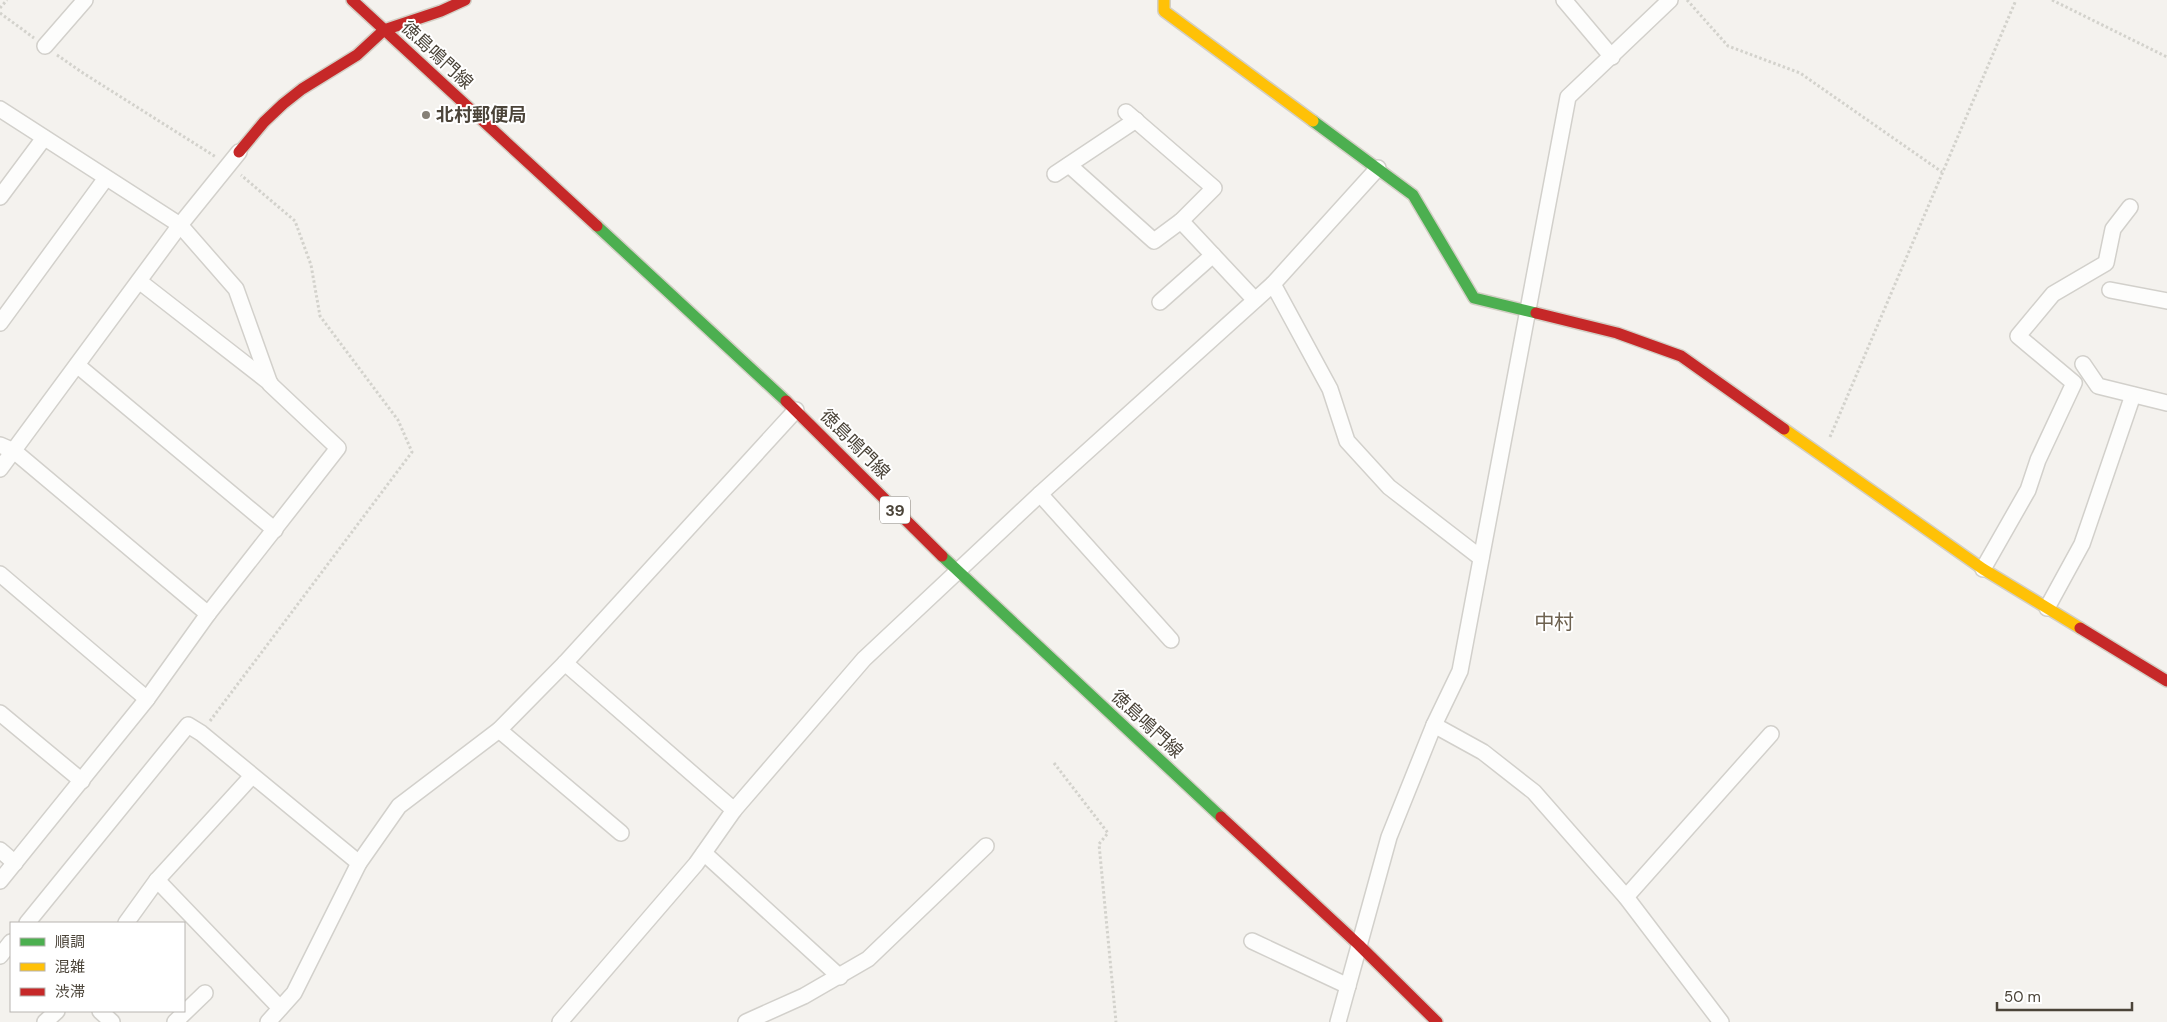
<svg xmlns="http://www.w3.org/2000/svg" width="2167" height="1022" font-family="'DM Sans','Noto Sans JP',sans-serif">
  <style>
    .lines { fill: none; stroke-linecap: round; stroke-linejoin: round }
    .street-casing { stroke: #d2d0cb; stroke-width: 18 }
    .fast-casing { stroke: #d3cfc5; stroke-width: 14 }
    .slow-casing { stroke: #d3cfc5; stroke-width: 14 }
    .jam-casing { stroke: #d3cfc5; stroke-width: 14 }
    .path { stroke: #d3d2cc; stroke-width: 3; stroke-dasharray: 2.5 2.5; stroke-linecap: butt }
    .street { stroke: #fdfdfc; stroke-width: 15 }
    .fast { stroke: #4caf50; stroke-width: 11 }
    .slow { stroke: #ffc107; stroke-width: 11 }
    .jam { stroke: #c62828; stroke-width: 11 }
    .poi-dot { fill: #868178; stroke: #fff; stroke-width: 2 }
    .labels { text-anchor: middle; dominant-baseline: central; stroke-width: 4; stroke-linejoin: round; paint-order: stroke }
    .shield { fill: #fff; stroke: #817c74; stroke-width: 1 }
    .shield-label { font-size: 16px; font-weight: bold; fill: #4b4439 }
    .street-label { font-size: 18px; fill: #4b4439; stroke: #fff }
    .poi-label { font-size: 18px; font-weight: bold; fill: #4b4439; stroke: #fff; text-anchor: start }
    .quarter-label { font-size: 20px; fill: #6e6250; stroke: #fff }
  </style>
  <rect width="100%" height="100%" fill="#f4f2ee"/>
  <g class="lines">
    <defs>
      <g id="street">
        <polyline points="1564,0 1612,57"/>
        <polyline points="45,46 85,0"/>
        <polyline points="0,109 180,225 236,289 270,384 338,448 208,614 147,699 0,881"/>
        <polyline points="1069,165 1154,241 1181,221 1214,188 1126,112"/>
        <polyline points="1055,174 1136,120"/>
        <polyline points="0,197 44,138"/>
        <polyline points="1181,221 1255,300"/>
        <polyline points="139,281 270,383"/>
        <polyline points="1273,284 1330,389 1347,441 1389,487 1481,558"/>
        <polyline points="2110,290 2167,301"/>
        <polyline points="1160,302 1213,255"/>
        <polyline points="0,323 106,178"/>
        <polyline points="2083,364 2098,386 2167,403"/>
        <polyline points="77,365 275,530"/>
        <polyline points="0,445 14,451 208,614"/>
        <polyline points="0,469 180,225 239,152"/>
        <polyline points="1040,494 1171,640"/>
        <polyline points="1983,569 2028,490 2038,460 2074,383 2018,336 2053,294 2106,263 2113,229 2130,207"/>
        <polyline points="0,574 147,699"/>
        <polyline points="2047,608 2082,544 2133,395"/>
        <polyline points="565,663 734,810"/>
        <polyline points="0,713 82,781"/>
        <polyline points="1434,725 1483,752 1534,792 1626,897 1721,1022"/>
        <polyline points="499,730 621,833"/>
        <polyline points="0,850 15,863"/>
        <polyline points="704,853 840,977"/>
        <polyline points="157,880 280,1008"/>
        <polyline points="1626,897 1771,734"/>
        <polyline points="27,923 188,725 201,733 359,863"/>
        <polyline points="126,923 157,880 252,776"/>
        <polyline points="1252,941 1348,986"/>
        <polyline points="0,956 11,942"/>
        <polyline points="100,1011 112,1022"/>
        <polyline points="45,1022 57,1011"/>
        <polyline points="175,1022 205,993"/>
        <polyline points="268,1022 294,993 359,863 399,806 499,730 565,663 796,410"/>
        <polyline points="560,1022 696,864 734,810 864,659 1040,494 1273,284 1378,168"/>
        <polyline points="746,1022 804,996 868,959 986,846"/>
        <polyline points="1338,1022 1389,837 1434,725 1460,671 1568,97 1670,0"/>
      </g>
      <g id="fast">
        <polyline points="1313,121 1413,195 1474,298 1536,313"/>
        <polyline points="597,226 786,401"/>
        <polyline points="942,556 1221,817"/>
      </g>
      <g id="slow">
        <polyline points="1164,0 1164,11 1313,121"/>
        <polyline points="1784,429 1983,569 2080,628"/>
      </g>
      <g id="jam">
        <polyline points="352,0 597,226"/>
        <polyline points="239,152 264,122 283,104 302,89 357,55 384,30 441,11 465,0"/>
        <polyline points="1536,313 1617,333 1681,356 1784,429"/>
        <polyline points="786,401 942,556"/>
        <polyline points="2080,628 2167,681"/>
        <polyline points="1221,817 1359,945 1437,1022"/>
      </g>
    </defs>
    <use href="#street" class="street-casing"/>
    <use href="#fast" class="fast-casing"/>
    <use href="#slow" class="slow-casing"/>
    <use href="#jam" class="jam-casing"/>
    <g class="path">
      <polyline points="1687,0 1728,46 1800,73 1942,172"/>
      <polyline points="2052,0 2167,57"/>
      <polyline points="0,8 7,0"/>
      <polyline points="0,13 34,38"/>
      <polyline points="57,55 83,73 216,157"/>
      <polyline points="1830,437 2016,0"/>
      <polyline points="210,721 412,452 398,420 320,316 311,265 295,221 241,175"/>
      <polyline points="1054,763 1108,833 1099,844 1116,1022"/>
    </g>
    <use href="#street" class="street"/>
    <use href="#fast" class="fast"/>
    <use href="#slow" class="slow"/>
    <use href="#jam" class="jam"/>
  </g>
  <circle class="poi-dot" cx="426" cy="115" r="5"/>
  <g class="labels">
    <rect class="shield" x="880" y="496.5" width="30" height="27" rx="4"/>
    <g class="shield-label">
      <text x="895" y="510">39</text>
    </g>
    <g class="street-label">
      <text transform="translate(437 55) rotate(43)">徳島鳴門線</text>
      <text transform="translate(855 444) rotate(45)">徳島鳴門線</text>
      <text transform="translate(1147 724) rotate(43)">徳島鳴門線</text>
    </g>
    <g class="poi-label">
      <text x="436" y="115">北村郵便局</text>
    </g>
    <g class="quarter-label">
      <text x="1554" y="622">中村</text>
    </g>
  </g>
  <rect x="10" y="922" width="175" height="90" fill="#ffffff" stroke="#b7b4b0"/>
  <rect x="20" y="938" width="25" height="8" fill="#4caf50" stroke="#b7b4b0"/>
  <text x="55" y="947" font-size="15" fill="#4b4439">順調</text>
  <rect x="20" y="963" width="25" height="8" fill="#ffc107" stroke="#b7b4b0"/>
  <text x="55" y="972" font-size="15" fill="#4b4439">混雑</text>
  <rect x="20" y="988" width="25" height="8" fill="#c62828" stroke="#b7b4b0"/>
  <text x="55" y="997" font-size="15" fill="#4b4439">渋滞</text>
  <path d="M1997 1002v8h135v-8" fill="none" stroke="#4b4439" stroke-width="2.5"/>
  <text x="2004" y="1002" font-size="15" fill="#4b4439" stroke="#ffffff" stroke-width="4" paint-order="stroke">50 m</text>
</svg>
